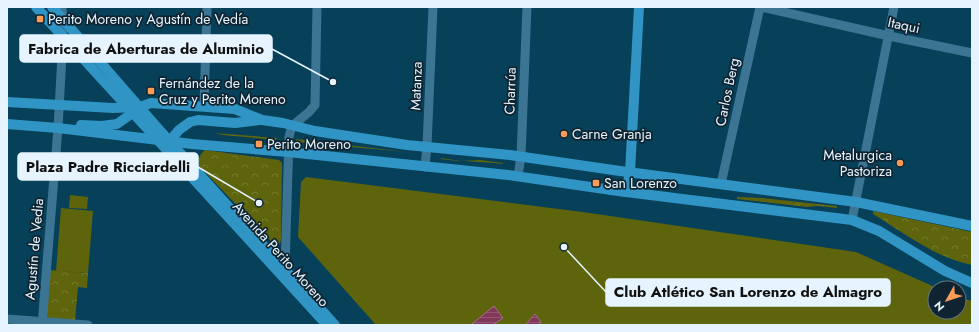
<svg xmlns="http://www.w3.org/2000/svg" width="979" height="332" font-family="Jost,sans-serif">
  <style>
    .grass { fill: url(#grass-tufts) }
    .park { fill: url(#park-crowns) }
    .garden { fill: #5d640c }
    .water { fill: url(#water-rules); stroke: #9f708a }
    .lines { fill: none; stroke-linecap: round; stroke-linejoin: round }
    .street { stroke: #3c7593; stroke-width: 9 }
    .secondary { stroke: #3094c4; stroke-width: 10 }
    .poi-dot { fill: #fd9c56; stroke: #0f2430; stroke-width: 1.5 }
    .labels { text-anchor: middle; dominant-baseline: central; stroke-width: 3.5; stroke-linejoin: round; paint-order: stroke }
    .poi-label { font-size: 14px; fill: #e5f4fe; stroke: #0f2430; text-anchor: start }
    .street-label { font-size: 14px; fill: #e5f4fe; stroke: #0f2430 }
    .leader { fill: none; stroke: #e5f4fe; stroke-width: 1.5 }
    .callout-dot { fill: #e5f4fe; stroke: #0f2430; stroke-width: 1.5 }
    .callout { fill: #e5f4fe; stroke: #e5f4fe; stroke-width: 1.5 }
    .callout-label { font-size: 15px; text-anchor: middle; font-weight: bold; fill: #111 }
  </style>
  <defs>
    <pattern id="grass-tufts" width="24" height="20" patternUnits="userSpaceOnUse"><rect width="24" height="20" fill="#5d640c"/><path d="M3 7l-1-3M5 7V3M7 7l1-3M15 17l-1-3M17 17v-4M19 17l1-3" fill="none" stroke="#747b30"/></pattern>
    <pattern id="park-crowns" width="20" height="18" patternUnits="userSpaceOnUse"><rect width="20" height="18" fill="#5d640c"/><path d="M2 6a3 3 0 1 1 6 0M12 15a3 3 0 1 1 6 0" fill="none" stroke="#747b30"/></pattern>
    <pattern id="water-rules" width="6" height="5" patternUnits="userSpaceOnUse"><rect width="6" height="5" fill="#813758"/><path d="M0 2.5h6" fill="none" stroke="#935571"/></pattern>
  </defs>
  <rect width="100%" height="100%" fill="#064059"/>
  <g class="grass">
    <polygon points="214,133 277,138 276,140 223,135"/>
    <polygon points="296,139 406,152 296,142"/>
    <path d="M441 158 461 161 480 160 503 163 502 164C482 161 462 162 441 159Z"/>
    <polygon points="737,197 762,198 837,206 837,208 819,206 807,207 737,199"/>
  </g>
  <g class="park">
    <path d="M205 150 279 160 282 163 281 240 279 245 274 244 199 166C198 159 199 155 205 150Z"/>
    <path d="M873 211 972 232V265C936 258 904 233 873 214Z"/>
    <polygon points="50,270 88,273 87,288 78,287 75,321 45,319"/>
  </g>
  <g class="garden">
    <polygon points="220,155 236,157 235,166 220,165"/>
    <polygon points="306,177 590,213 856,252 937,288 935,288 935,312 959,312 959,297 972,301 972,325 376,325 298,237 301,182"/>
    <polygon points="70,195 88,197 87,209 69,208"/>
    <polygon points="61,208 93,211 88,273 56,271"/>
  </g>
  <g class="water">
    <polygon points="494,306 503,318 493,325 473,325 472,324"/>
    <polygon points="535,314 541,322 538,325 525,325"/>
  </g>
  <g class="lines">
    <g class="street">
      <polyline points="761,7 889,36 972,53"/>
      <polyline points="204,106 207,7"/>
      <polyline points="425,167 427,146 433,7"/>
      <polyline points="518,176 521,156 527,7"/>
      <polyline points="721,184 760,7"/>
      <polyline points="852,220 894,7"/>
      <polyline points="285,268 289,137 292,126 309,112 315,105 317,7"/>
      <polyline points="7,319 88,325"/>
      <polyline points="42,325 58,128 63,37 62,7"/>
    </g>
    <g class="secondary">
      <polyline points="36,7 327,325"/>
      <polyline points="52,7 155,125 335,325"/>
      <polyline points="7,102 113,108 140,107 151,103 235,109 262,120 283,123 315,131 407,145 510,155 620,171 856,202 972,226"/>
      <polyline points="7,124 58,128 192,144 288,152 508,175 618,191 852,220 879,231 945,271 972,283"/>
      <polyline points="81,125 102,126 117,124 138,109"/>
      <polyline points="167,144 179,130 190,122 198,120 235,123 260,120"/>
      <polyline points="626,192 630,172 639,7"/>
    </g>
  </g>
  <g class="poi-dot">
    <rect x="36" y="15" width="8" height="8" rx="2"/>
    <rect x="147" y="87" width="8" height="8" rx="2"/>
    <circle cx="564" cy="134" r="4"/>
    <rect x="255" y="140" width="8" height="8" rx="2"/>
    <circle cx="900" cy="163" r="4"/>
    <rect x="592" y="179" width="8" height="8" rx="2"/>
  </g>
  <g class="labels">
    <g class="poi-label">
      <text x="48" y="19">Perito Moreno y Agustín de Vedía</text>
      <text x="159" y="83">Fernández de la<tspan x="159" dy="16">Cruz y Perito Moreno</tspan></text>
      <text x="572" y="134">Carne Granja</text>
      <text x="267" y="144">Perito Moreno</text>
      <text x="892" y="155" text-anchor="end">Metalurgica<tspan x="892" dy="16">Pastoriza</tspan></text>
      <text x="604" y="183">San Lorenzo</text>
    </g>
    <g class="street-label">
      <text transform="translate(904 25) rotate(12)">Itaqui</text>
      <text transform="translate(416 86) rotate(-88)">Matanza</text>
      <text transform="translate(510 91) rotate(-88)">Charrúa</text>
      <text transform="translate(727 92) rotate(-78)">Carlos Berg</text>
      <text transform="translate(34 249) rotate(-85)">Agustín de Vedia</text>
      <text transform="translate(281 254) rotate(48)">Avenida Perito Moreno</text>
    </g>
  </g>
  <path class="leader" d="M333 82L272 49M259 203L198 167M564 247L606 292"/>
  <g class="callout-dot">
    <circle cx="333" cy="82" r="4"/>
    <circle cx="259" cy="203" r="4"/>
    <circle cx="564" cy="247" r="4"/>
  </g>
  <g class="callout">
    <rect x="20" y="35" width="252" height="27" rx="4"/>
    <rect x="18" y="153" width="180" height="27" rx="4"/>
    <rect x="606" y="279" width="284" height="27" rx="4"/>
  </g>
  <g class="callout-label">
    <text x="146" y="54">Fabrica de Aberturas de Aluminio</text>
    <text x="108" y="172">Plaza Padre Ricciardelli</text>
    <text x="748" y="297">Club Atlético San Lorenzo de Almagro</text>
  </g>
  <rect width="979" height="332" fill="none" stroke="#e5f4fe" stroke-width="16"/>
  <g transform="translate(947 300) rotate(231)"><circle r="19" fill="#0f2430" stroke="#657782"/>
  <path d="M0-3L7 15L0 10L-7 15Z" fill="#fd9c56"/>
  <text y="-6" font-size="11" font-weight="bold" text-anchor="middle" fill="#e5f4fe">N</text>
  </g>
</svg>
